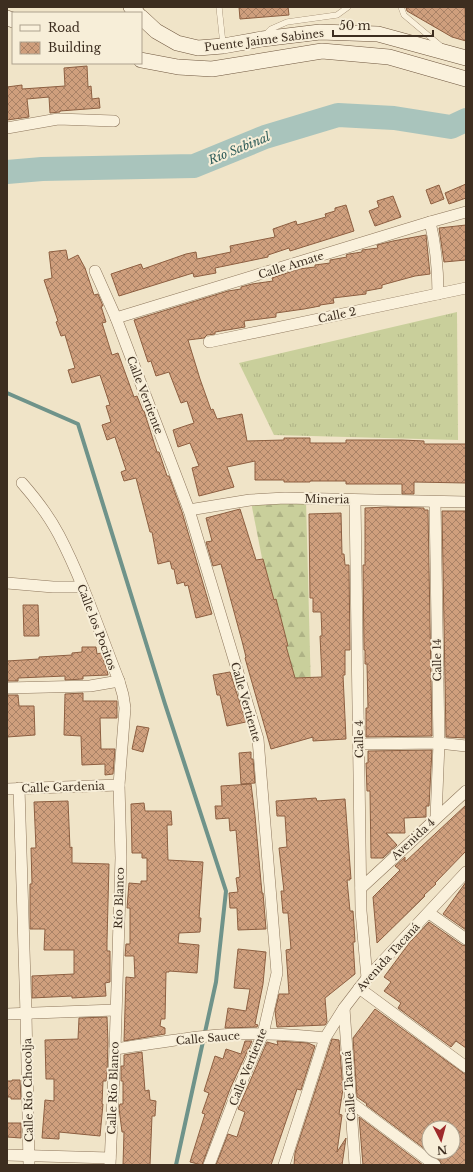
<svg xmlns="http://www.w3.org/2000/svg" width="473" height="1172" font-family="'Libre Baskerville',serif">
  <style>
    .grass { fill: url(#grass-tufts) }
    .forest { fill: url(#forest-firs) }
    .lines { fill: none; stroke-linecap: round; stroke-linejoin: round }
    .stream { stroke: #6f938a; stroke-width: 4 }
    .river { stroke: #a9c4bc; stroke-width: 24 }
    .building { fill: url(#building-cross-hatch); stroke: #8d5f41 }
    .service-casing { stroke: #8d765c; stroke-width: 6 }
    .minor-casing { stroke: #8d765c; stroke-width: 12 }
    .secondary-casing { stroke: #6f573f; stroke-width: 16 }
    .service { stroke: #faf1dc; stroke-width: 5.5 }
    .minor { stroke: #faf1dc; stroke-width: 11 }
    .secondary { stroke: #faf1dc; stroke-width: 15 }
    .labels { text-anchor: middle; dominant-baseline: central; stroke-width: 4; stroke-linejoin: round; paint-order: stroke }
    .street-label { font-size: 11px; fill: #3d2e20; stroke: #f7eed8 }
    .water-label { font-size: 12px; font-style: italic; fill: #2f5d5a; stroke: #f7eed8 }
  </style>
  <defs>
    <pattern id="grass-tufts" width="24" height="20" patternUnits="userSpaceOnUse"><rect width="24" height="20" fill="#c9cf9b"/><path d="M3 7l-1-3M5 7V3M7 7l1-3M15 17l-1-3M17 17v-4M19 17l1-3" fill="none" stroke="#aeb285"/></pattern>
    <pattern id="forest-firs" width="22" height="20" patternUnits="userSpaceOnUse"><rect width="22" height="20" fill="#c9cf9b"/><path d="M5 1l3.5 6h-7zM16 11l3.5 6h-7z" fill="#aeb285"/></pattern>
    <pattern id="building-cross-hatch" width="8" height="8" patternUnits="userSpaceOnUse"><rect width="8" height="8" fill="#cf9f7d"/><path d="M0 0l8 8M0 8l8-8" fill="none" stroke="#a98266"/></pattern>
  </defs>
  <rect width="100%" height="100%" fill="#f0e4c8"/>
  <polygon class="grass" points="457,312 458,440 274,435 239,363"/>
  <polygon class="forest" points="306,500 312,730 296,731 251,502"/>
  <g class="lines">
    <polyline class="stream" points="7,393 78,424 165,704 226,891 216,982 176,1165"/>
    <polyline class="river" points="7,172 42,169 194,166 265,137 338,115 394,118 451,127 466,120"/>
  </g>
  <g class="building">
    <polygon points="239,7 288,7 289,15 240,19"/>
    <polygon points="406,7 465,7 466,41 452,37 407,11"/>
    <polygon points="87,66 88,87 91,86 92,99 99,98 100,108 60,111 60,112 50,113 49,97 27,99 29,117 7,120 7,87 22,85 22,89 65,86 64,68"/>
    <polygon points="466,184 466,198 449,204 445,193"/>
    <polygon points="439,185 444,199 431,204 426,190"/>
    <polygon points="393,196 401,217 375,226 369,211 379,207 377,201"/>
    <polygon points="346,205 354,231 290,251 289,248 268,255 268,257 215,268 216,273 194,277 193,273 119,296 111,274 141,264 143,269 186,254 196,252 197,259 231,252 230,246 275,237 273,229 296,221 297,225 326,217 325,214 335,211 335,208"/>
    <polygon points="466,225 466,260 444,262 439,228"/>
    <polygon points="426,235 430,274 415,276 382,285 382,288 366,291 366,294 333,298 334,303 320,305 320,306 304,309 276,313 276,317 244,321 245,327 215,332 215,334 207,335 204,338 188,340 200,379 211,410 213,409 217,419 242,414 247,441 284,440 284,438 310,438 310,443 346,443 346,440 402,440 424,441 424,444 466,444 466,483 414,482 414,494 402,494 402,484 346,484 346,481 310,481 310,482 284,482 284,480 255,480 255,461 227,467 234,487 199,496 192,468 199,466 190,443 178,447 173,430 194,423 187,401 181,403 169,372 156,376 151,361 148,362 134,320 228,291 241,289 241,287 252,284 273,281 272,278 299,269 315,267 315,265 330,263 330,260 347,257 346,255 349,254 362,252 362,250 378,248 377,245 393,241"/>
    <polygon points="66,250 68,260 78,255 85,268 94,295 98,294 103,306 101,306 106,322 102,323 112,355 118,353 134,397 137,396 143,411 144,411 157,452 159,452 167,476 169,476 182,512 212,614 196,618 188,585 185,586 184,582 177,584 174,569 172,569 170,561 158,564 152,532 150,532 136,478 124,481 121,472 126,470 115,437 107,440 102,425 111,422 106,406 110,405 100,375 72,383 68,370 75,368 65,335 61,336 56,322 58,321 44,280 52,278 49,252"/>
    <polygon points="387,507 424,508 424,510 428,510 432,736 366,737 366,708 368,708 367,664 365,664 365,650 364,650 363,565 365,565 365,508"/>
    <polygon points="240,509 256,560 263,559 274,600 276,599 288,646 286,646 295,678 322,677 320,636 322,636 321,612 313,612 313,598 310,598 309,514 341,513 342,554 344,554 345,565 349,565 350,650 345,650 345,675 343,675 346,739 313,741 313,737 271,749 245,658 246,657 242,641 221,564 213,566 206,542 212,541 206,518"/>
    <polygon points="442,511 466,511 466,738 446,737"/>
    <polygon points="23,605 38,605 39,636 24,636"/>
    <polygon points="82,647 96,647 97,654 101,653 107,670 108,675 83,676 83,679 65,680 65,676 18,678 18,681 7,681 7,661 39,659 39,657 72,655 72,653 82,652"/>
    <polygon points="230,672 246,722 227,726 220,695 217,695 213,675"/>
    <polygon points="83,693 83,701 117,701 117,718 100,718 101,749 115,749 113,774 105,775 105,764 82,765 81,736 64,735 65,694"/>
    <polygon points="7,695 18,695 19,706 34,706 35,735 7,737"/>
    <polygon points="137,726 149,728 143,752 132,749"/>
    <polygon points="432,750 429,806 426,806 426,817 404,818 405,833 386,833 397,845 383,858 371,858 370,791 367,791 366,763 368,763 368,751"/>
    <polygon points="251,752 251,759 253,759 255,783 241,784 239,753"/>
    <polygon points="251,784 255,816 262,893 263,893 266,929 238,930 237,908 230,908 229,893 238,892 236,878 240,877 236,830 230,831 229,818 216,819 215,806 222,806 221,786"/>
    <polygon points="316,798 317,801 345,799 351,879 350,878 350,880 347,880 350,911 353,911 354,925 355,942 353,942 355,974 325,998 327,1022 325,1025 277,1027 275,1011 279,994 289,994 286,950 291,949 288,913 283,913 281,891 284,891 279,848 287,847 285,816 277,816 276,801"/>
    <polygon points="68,801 70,848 72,847 72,863 109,864 107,941 107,951 110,951 110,982 105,983 106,996 72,998 72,996 32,998 32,976 74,974 74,950 44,950 45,929 30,929 30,884 32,884 31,848 36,848 34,802"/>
    <polygon points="144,803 145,811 171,811 172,825 167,825 168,860 203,862 199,918 201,918 200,932 179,933 178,943 199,945 197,973 169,971 169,972 166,972 165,1019 161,1019 160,1026 165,1028 165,1034 124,1041 126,977 135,978 134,956 125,956 126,944 130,944 130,908 127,908 129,883 141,884 141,881 147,881 147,858 142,858 142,853 132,853 131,804"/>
    <polygon points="466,805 466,851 435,883 436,884 424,895 425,896 377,943 373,897 400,870 395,866 405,857 405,862"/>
    <polygon points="466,882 466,930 443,914"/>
    <polygon points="429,922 462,945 466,946 466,1048 456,1041 451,1047 398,1008 401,1003 384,991 391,982 384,977 410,942"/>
    <polygon points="238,949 266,952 263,984 255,1024 258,1025 257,1027 225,1028 228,1008 246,1011 250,989 234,988"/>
    <polygon points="375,1009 466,1075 466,1165 442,1165 439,1160 429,1152 453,1152 453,1128 429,1128 429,1152 366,1105 367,1104 357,1097 353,1038"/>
    <polygon points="107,1017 108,1043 107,1073 106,1081 103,1081 102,1104 103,1104 100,1136 59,1132 59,1139 42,1138 45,1100 54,1101 54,1079 46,1079 45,1040 78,1039 79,1018"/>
    <polygon points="332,1039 339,1040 343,1089 339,1114 342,1115 337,1152 346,1138 342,1165 294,1165 295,1153"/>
    <polygon points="245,1041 252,1041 230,1089 202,1165 190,1162 205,1114 202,1113 209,1093 204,1091 215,1056 223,1059 226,1049 241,1054"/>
    <polygon points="277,1041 308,1043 315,1046 301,1090 297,1089 271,1165 216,1165 228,1134 237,1137 245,1112 238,1109 267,1042 278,1045"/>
    <polygon points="142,1052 145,1091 149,1090 150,1100 156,1101 155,1116 152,1116 150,1165 123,1165 124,1132 122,1132 119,1108 120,1104 123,1104 123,1081 121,1081 121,1066 124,1066 124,1055"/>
    <polygon points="12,1080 20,1080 21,1099 11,1099 11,1097 7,1097 7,1081 12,1081"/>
    <polygon points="359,1117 423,1165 363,1165"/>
    <polygon points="7,1123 21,1123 21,1138 7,1137"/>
  </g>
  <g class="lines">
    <defs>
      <g id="service">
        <polyline points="219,7 223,44"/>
        <polyline points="401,7 404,15 442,47"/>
        <polyline points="265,35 271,29 287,22 337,15 348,7"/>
      </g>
      <g id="minor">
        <polyline points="7,128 58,119 114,121"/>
        <path d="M430 222C436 246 438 269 438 294"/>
        <polyline points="95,271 116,318 189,510 258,739 277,973 263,1034 237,1092 209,1165"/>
        <polyline points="116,318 430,222 466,212"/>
        <polyline points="209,342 466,288"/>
        <path d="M22 483C36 499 49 516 59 535 83 581 100 633 119 681L123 695 125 708 119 785 121 858 115 1049 110 1165"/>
        <polyline points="355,500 361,911 367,978"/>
        <polyline points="435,502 439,743 436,818"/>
        <polyline points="189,510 250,500 285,498 466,502"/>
        <polyline points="7,583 53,587 82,587"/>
        <polyline points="7,688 90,686 119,681"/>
        <polyline points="359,744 439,743 466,746"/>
        <polyline points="19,788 26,1014 29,1165"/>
        <polyline points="7,789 119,785"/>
        <polyline points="361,888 466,791"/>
        <polyline points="429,913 466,939"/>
        <polyline points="359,988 466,1067"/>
        <polyline points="344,1008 355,1165"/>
        <polyline points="7,1014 115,1010"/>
        <path d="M115 1049C164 1042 214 1032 264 1034 284 1034 305 1036 325 1038"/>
        <polyline points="349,1101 435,1165"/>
        <polyline points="7,1155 110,1158"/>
        <polyline points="284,1165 325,1038 344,1008 367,978 466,872"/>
      </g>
      <g id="secondary">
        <polyline points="131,7 137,13"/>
        <polyline points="141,17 156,31 177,43 198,48 223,46 262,39 320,32 378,34 466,58"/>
        <polyline points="7,18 13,20"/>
        <polyline points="141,60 178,67 212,69 322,51 389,57 466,79"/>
      </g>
    </defs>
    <use href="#service" class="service-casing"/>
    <use href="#minor" class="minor-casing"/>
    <use href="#secondary" class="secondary-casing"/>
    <use href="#service" class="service"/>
    <use href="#minor" class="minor"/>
    <use href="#secondary" class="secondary"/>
  </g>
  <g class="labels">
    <g class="street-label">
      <text transform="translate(264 40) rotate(-7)">Puente Jaime Sabines</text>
      <text transform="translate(291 265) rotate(-17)">Calle Amate</text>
      <text transform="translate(337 315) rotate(-12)">Calle 2</text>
      <text transform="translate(145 395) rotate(69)">Calle Vertiente</text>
      <text transform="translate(327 499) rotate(1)">Mineria</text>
      <text transform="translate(97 627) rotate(69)">Calle los Pocitos</text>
      <text transform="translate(437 660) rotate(-91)">Calle 14</text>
      <text transform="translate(246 702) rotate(74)">Calle Vertiente</text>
      <text transform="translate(359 739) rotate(-91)">Calle 4</text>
      <text transform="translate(63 787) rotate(-2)">Calle Gardenia</text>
      <text transform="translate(413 839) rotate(-43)">Avenida 4</text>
      <text transform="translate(119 898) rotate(-88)">Río Blanco</text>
      <text transform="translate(388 957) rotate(-48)">Avenida Tacaná</text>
      <text transform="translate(208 1038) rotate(-5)">Calle Sauce</text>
      <text transform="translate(248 1067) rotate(-68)">Calle Vertiente</text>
      <text transform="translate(349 1086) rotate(-94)">Calle Tacaná</text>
      <text transform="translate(113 1088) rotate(-88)">Calle Río Blanco</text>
      <text transform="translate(28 1090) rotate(-91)">Calle Río Chocolja</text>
    </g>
    <g class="water-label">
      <text transform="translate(239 148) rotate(-22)">Río Sabinal</text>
    </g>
  </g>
  <rect width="473" height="1172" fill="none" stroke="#3d2e20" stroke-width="16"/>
  <rect x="12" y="12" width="130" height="52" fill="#f7eed8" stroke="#ada18e"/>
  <rect x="20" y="25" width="20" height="6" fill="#faf1dc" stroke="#ada18e"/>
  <text x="48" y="32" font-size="12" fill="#3d2e20">Road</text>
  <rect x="20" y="42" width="20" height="12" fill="url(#building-cross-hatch)" stroke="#ada18e"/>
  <text x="48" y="52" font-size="12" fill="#3d2e20">Building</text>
  <g transform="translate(441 1140) rotate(174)"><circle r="19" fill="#f7eed8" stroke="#ada18e"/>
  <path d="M0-3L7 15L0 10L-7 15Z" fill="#9e2a2b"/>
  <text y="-6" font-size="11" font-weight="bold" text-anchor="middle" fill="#3d2e20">N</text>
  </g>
  <path d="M333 30v6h100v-6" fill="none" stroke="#3d2e20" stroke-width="2"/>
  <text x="339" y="30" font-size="12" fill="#3d2e20" stroke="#f7eed8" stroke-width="3" paint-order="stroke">50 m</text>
</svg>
